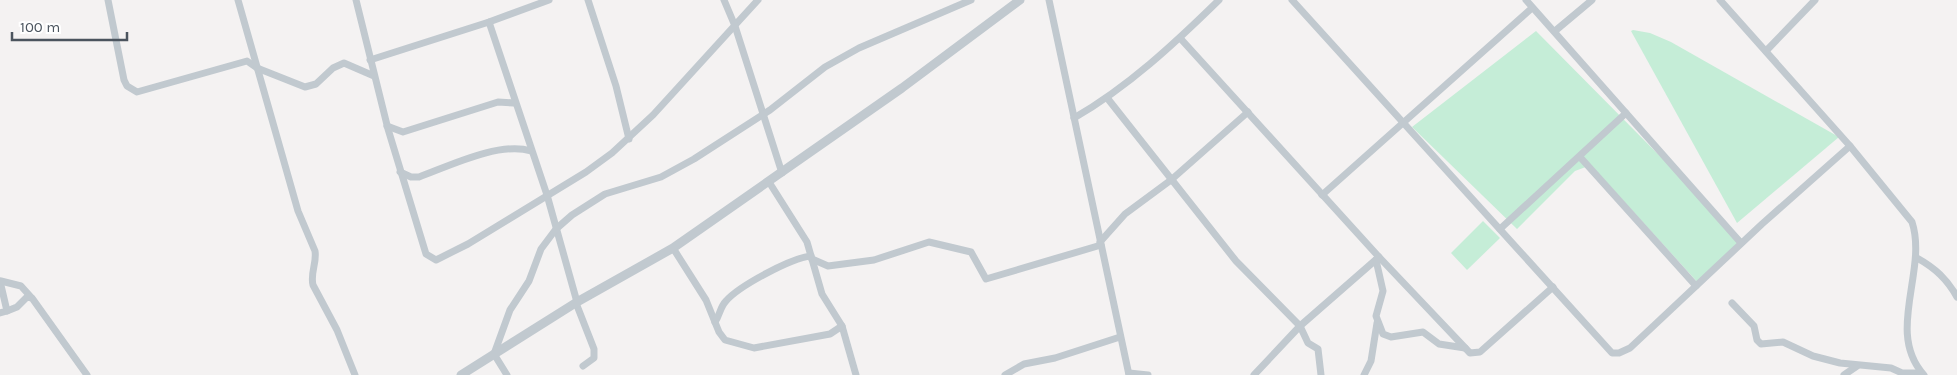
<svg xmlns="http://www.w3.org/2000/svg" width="1957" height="375" font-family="Karla,sans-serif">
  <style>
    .green { fill: #c5edd7 }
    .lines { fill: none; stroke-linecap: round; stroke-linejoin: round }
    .minor { stroke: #c1c9cf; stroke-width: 7 }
    .tertiary { stroke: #c1c9cf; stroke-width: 9 }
  </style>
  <rect width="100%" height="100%" fill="#f4f2f2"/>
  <g class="green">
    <polygon points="1633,30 1650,33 1671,42 1839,137 1737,223 1631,31"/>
    <polygon points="1536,31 1746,243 1700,285 1591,165 1575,171 1517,229 1412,127"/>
    <polygon points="1483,221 1500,238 1467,270 1451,253"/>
  </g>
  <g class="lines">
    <g class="minor">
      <polyline points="108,0 124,80 127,86 137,92 247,61 257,68 305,87 316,84 333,68 344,63 374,76"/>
      <path d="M238 0 298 211 315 251C317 263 310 273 313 285L337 330 355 375"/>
      <polyline points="356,0 388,129 426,254 436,260 468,244 586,172 612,153 653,115 758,0"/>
      <polyline points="588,0 616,86 629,139"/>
      <polyline points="724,0 735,26 782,173"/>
      <polyline points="1049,0 1129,375"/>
      <polyline points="1292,0 1612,353 1619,353 1630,348 1762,224 1850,146"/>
      <polyline points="1526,0 1741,243"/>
      <path d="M1720 0 1850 146 1912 222C1928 271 1885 332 1924 375"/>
      <polyline points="489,22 547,195 577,302"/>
      <polyline points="1555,31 1592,0"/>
      <polyline points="1180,38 1379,257 1470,353 1480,352 1553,287"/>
      <polyline points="1766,51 1815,0"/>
      <polyline points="370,60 489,22 549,0"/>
      <polyline points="1108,99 1236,261 1300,326 1308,343 1318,349 1321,375"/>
      <path d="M1074 118C1128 87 1174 44 1219 0"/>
      <polyline points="387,126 403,132 498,102 514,103"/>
      <polyline points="1580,157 1696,286"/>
      <path d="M400 172 411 177H419C449 166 500 141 531 151"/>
      <polyline points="769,182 807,242 822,294 842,326 856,375"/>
      <polyline points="1322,195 1532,8"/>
      <polyline points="1500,229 1626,113"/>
      <polyline points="1100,242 1125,214 1171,180 1248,112"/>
      <polyline points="673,248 706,300 719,332 725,340 754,348 830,334 842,326"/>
      <path d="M1917 258C1935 268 1947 279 1957 297"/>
      <polyline points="812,259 828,266 874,260 929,242 971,252 986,279 1101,245"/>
      <polyline points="1376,260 1383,291 1376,316 1383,334 1391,337 1423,332 1439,344 1465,348"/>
      <polyline points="0,281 7,311 0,313"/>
      <polyline points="1,281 21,286 30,296"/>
      <polyline points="576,303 594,349 594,358 583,366"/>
      <polyline points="1732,303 1754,326 1757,340 1761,344 1783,342 1813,356 1840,363 1891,368 1902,373 1921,373"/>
      <polyline points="7,311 17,307 27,297 32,298 87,375"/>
      <path d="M715 322C720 315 720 307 726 301 739 286 791 258 811 256"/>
      <polyline points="1129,373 1148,375"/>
      <polyline points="507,375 494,354 510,310 529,281 541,249 556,229 572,215 605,194 661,177 694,159 770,110 825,67 859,48 971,0"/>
      <polyline points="1005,375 1024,364 1055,358 1120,337"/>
      <polyline points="1254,375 1300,326 1379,257"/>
      <polyline points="1364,375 1371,361 1377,323"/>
      <polyline points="1844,375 1857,366"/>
    </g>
    <polyline class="tertiary" points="461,375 577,302 673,248 902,88 1020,0"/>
  </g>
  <path d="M12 32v8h115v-8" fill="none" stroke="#4b545e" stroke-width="2.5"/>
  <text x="20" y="32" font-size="15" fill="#4b545e" stroke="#ffffff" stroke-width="4" paint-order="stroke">100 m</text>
</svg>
